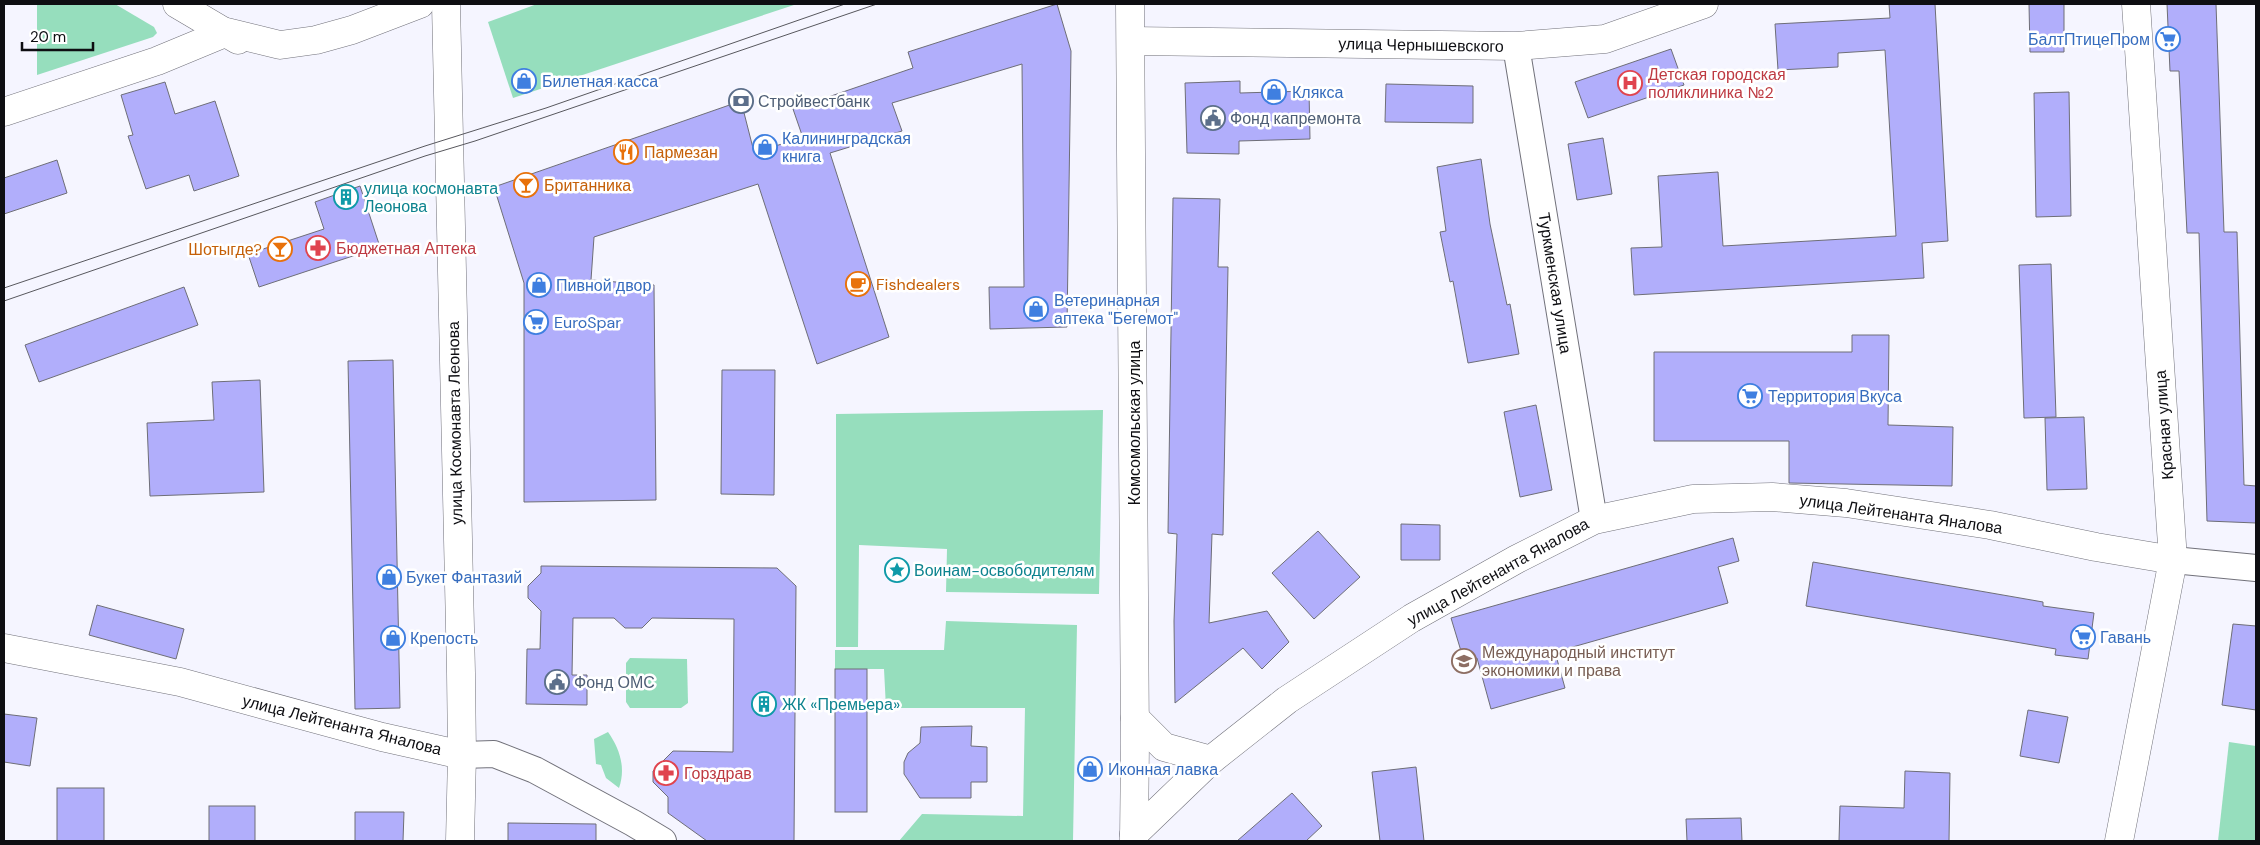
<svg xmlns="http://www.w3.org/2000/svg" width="2260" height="845" font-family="'DM Sans',sans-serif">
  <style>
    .green { fill: #96debd }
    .building { fill: #b1aefb; stroke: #6e6e77 }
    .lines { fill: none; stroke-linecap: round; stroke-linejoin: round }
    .street-casing { stroke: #71717a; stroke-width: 28 }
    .secondary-casing { stroke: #71717a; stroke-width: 29 }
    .street { stroke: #fff; stroke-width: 26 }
    .secondary { stroke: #fff; stroke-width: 28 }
    .tram { stroke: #57575d; stroke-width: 1 }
    .labels { text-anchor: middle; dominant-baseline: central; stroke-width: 5; stroke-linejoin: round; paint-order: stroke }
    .shop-label { font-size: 16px; fill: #366cbe; stroke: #fff; text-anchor: start }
    .street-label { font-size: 16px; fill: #0e0e12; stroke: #fff }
    .health-label { font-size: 16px; fill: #be3a42; stroke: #fff; text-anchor: start }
    .service-label { font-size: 16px; fill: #4e5e75; stroke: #fff; text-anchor: start }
    .food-label { font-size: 16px; fill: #c56008; stroke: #fff; text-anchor: start }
    .culture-label { font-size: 16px; fill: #0d838f; stroke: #fff; text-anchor: start }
    .education-label { font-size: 16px; fill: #785e54; stroke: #fff; text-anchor: start }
  </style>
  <rect width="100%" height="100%" fill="#f5f5ff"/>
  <g class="green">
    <polygon points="37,4 115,4 154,27 157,33 153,37 37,75"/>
    <polygon points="537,4 797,4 513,98 488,22"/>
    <polygon points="1103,410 1099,594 946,592 947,549 859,545 858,647 836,647 836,414"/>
    <polygon points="946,621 1077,625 1073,841 899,841 922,814 1023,816 1025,708 886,708 884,669 835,669 835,650 944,650"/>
    <polygon points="630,658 687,659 688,703 681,708 630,708 626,702 626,663"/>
    <path d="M608 732C620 749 626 768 619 788L606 778 601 765 596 764 594 739Z"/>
    <polygon points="2229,742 2256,746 2256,841 2218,841"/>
  </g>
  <g class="building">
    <polygon points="1057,4 1071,51 1067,327 990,329 989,287 1024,287 1022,64 892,103 902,131 830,153 889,337 817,364 758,184 594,237 591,280 654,285 656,500 524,502 524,283 494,187 741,101 754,152 803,138 793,109 913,68 908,52"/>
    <polygon points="1889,4 1935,4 1948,241 1922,243 1924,278 1634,295 1631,248 1662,247 1658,176 1718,172 1723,246 1896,236 1885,50 1838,53 1838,67 1778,70 1775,24 1890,18"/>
    <polygon points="2029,4 2064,4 2064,52 2030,52"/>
    <polygon points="2167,4 2216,4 2224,232 2237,232 2244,485 2256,486 2256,523 2207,521 2199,233 2187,233 2179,71 2170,71"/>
    <polygon points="1671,49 1684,85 1588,118 1575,82"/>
    <polygon points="1240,81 1240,93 1309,91 1310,139 1239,141 1239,154 1187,153 1185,83"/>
    <polygon points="165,82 175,114 215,101 239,176 194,191 189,175 146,189 128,136 133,135 121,95"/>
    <polygon points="1386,84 1473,86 1473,123 1385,122"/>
    <polygon points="2069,92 2071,216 2036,217 2034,93"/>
    <polygon points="1603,138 1612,194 1577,200 1568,144"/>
    <polygon points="1481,159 1490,224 1507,305 1510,304 1519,354 1468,363 1453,281 1450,282 1440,232 1446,231 1437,167"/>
    <polygon points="57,160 67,193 4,214 4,178"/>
    <polygon points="360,186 380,247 259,287 248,254 324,229 315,202"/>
    <polygon points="1173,198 1220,199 1218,267 1228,267 1223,535 1212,534 1209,623 1267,611 1289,642 1262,669 1243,648 1175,703 1174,621 1177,534 1168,533"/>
    <polygon points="2051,264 2056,417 2024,418 2019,265"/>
    <polygon points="184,287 198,325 39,382 25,345"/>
    <polygon points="1852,335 1889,335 1888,425 1953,427 1952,486 1789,483 1789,441 1654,441 1654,352 1852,352"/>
    <polygon points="393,360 400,708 355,709 348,361"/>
    <polygon points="722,370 775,370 774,495 721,494"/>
    <polygon points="260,380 264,492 150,496 147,423 214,420 212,382"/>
    <polygon points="1536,405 1552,490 1520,497 1504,412"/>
    <polygon points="2084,417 2087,489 2047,490 2045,418"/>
    <polygon points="1401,524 1440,525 1440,560 1401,560"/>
    <polygon points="1318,531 1360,577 1314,619 1272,573"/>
    <polygon points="1733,538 1739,561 1718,567 1728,603 1555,652 1565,688 1491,709 1477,658 1464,661 1451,618"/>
    <polygon points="1813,562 2043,602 2043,606 2094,613 2088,659 2055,655 2056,649 1806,606"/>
    <polygon points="541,566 777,568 796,586 794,841 707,841 668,813 668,797 653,782 653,771 673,751 733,752 734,619 652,618 642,628 625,628 614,618 573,618 572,675 587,675 587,705 526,704 527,649 540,649 541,611 528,598 528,586 541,573"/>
    <polygon points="97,605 184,629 176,659 89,635"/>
    <polygon points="2233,624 2256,626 2256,710 2222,705"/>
    <rect x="835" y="669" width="32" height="143"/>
    <polygon points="2028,710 2068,717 2059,763 2020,756"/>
    <polygon points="4,714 37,718 30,766 4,762"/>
    <polygon points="972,726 971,746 987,747 987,782 971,782 971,798 920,798 904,774 904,762 908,753 920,743 921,727"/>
    <polygon points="1416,767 1424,841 1380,841 1372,772"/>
    <polygon points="1905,771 1950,773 1949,841 1839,841 1840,806 1904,808"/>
    <rect x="57" y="788" width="47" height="53"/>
    <polygon points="1292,793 1322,826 1306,841 1237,841"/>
    <rect x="209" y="806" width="46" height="35"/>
    <polygon points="355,812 404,812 403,841 355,841"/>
    <polygon points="1741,818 1742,841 1687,841 1686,819"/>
    <polygon points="508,823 596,824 596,841 508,841"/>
  </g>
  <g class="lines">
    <defs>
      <g id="street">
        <polyline points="1516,46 1594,520"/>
        <polyline points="2173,560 2256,568"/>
        <polyline points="462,755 494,754 535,770 633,823 663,841"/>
      </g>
      <g id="secondary">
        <polyline points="177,4 238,40"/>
        <polyline points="446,4 461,673 462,755 460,841"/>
        <polyline points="1130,4 1135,743 1134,841"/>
        <polyline points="1131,41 1516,46 1605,39 1704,4"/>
        <polyline points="4,112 157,61 227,32 280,45 316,40 352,30 420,4"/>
        <polyline points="4,648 180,682 382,737 462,755"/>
        <polyline points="1135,718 1164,747 1211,760"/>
        <polyline points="1134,834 1211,760 1287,700 1412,618 1517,559 1594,520 1693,499 1772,497 1846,503 1990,525 2096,547 2173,560"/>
        <polyline points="2119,841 2173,560 2136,4"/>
      </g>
    </defs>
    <use href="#street" class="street-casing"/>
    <use href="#secondary" class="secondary-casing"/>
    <use href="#street" class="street"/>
    <use href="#secondary" class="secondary"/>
    <g class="tram">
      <polyline points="4,288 425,146 546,108 845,4"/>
      <polyline points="4,301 425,156 475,141 877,4"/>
    </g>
  </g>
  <defs>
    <symbol id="supermarket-ring" viewBox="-11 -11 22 22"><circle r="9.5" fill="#fff" stroke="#3f7fe0" stroke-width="1.5"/><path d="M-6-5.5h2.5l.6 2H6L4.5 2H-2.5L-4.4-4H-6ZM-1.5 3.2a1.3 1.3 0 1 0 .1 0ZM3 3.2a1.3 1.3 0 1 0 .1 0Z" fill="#3f7fe0"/></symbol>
    <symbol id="shop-ring" viewBox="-11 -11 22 22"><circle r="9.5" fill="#fff" stroke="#3f7fe0" stroke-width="1.5"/><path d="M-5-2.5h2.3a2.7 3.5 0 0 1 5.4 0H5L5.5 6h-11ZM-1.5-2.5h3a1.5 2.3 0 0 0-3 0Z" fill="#3f7fe0"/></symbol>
    <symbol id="hospital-ring" viewBox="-11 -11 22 22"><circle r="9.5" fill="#fff" stroke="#e0444e" stroke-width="1.5"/><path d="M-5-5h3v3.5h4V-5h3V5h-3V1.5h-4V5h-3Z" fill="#e0444e"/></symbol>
    <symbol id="bank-ring" viewBox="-11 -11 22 22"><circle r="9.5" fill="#fff" stroke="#5c6f8a" stroke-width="1.5"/><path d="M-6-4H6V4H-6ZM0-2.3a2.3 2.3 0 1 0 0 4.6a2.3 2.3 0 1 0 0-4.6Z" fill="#5c6f8a"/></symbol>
    <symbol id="civic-ring" viewBox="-11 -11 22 22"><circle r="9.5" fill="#fff" stroke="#5c6f8a" stroke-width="1.5"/><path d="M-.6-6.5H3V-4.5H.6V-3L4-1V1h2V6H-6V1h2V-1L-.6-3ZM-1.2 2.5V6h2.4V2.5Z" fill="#5c6f8a"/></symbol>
    <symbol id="restaurant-ring" viewBox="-11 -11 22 22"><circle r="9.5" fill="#fff" stroke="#e8710a" stroke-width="1.5"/><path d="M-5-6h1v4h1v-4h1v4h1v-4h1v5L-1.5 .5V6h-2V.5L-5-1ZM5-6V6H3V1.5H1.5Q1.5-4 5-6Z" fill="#e8710a"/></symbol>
    <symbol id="bar-ring" viewBox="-11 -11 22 22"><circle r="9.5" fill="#fff" stroke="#e8710a" stroke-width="1.5"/><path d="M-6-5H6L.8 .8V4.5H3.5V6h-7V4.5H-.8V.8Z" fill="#e8710a"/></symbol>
    <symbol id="building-ring" viewBox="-11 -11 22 22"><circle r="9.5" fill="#fff" stroke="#0f9aa8" stroke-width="1.5"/><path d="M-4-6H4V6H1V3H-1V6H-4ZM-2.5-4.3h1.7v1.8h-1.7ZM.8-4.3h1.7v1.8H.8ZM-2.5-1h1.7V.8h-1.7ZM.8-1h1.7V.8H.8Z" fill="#0f9aa8"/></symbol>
    <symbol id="pharmacy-ring" viewBox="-11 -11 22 22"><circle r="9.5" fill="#fff" stroke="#e0444e" stroke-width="1.5"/><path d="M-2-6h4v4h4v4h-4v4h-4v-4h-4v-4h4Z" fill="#e0444e"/></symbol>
    <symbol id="cafe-ring" viewBox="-11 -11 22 22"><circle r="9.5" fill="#fff" stroke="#e8710a" stroke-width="1.5"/><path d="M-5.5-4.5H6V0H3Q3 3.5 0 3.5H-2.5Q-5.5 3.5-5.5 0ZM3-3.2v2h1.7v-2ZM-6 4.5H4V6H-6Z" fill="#e8710a"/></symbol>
    <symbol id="sight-ring" viewBox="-11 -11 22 22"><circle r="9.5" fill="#fff" stroke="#0f9aa8" stroke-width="1.5"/><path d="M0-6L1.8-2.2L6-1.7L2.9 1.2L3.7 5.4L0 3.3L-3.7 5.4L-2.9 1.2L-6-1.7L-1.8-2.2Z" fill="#0f9aa8"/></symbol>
    <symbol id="university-ring" viewBox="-11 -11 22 22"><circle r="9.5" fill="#fff" stroke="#8d6e63" stroke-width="1.5"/><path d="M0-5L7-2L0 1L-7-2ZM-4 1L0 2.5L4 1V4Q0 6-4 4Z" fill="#8d6e63"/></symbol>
  </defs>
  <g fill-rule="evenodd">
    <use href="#supermarket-ring" x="2154" y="25" width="28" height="28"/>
    <use href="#shop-ring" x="510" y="67" width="28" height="28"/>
    <use href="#hospital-ring" x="1616" y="69" width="28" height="28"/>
    <use href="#shop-ring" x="1260" y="78" width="28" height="28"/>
    <use href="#bank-ring" x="727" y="87" width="28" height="28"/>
    <use href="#civic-ring" x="1199" y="104" width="28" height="28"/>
    <use href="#shop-ring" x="751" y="133" width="28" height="28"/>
    <use href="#restaurant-ring" x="612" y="138" width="28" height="28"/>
    <use href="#bar-ring" x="512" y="171" width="28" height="28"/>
    <use href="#building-ring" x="332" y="183" width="28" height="28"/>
    <use href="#pharmacy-ring" x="304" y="234" width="28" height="28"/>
    <use href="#bar-ring" x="266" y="235" width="28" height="28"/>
    <use href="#cafe-ring" x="844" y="270" width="28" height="28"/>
    <use href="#shop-ring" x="525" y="271" width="28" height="28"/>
    <use href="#shop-ring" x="1022" y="295" width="28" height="28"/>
    <use href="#supermarket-ring" x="522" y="308" width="28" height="28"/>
    <use href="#supermarket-ring" x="1736" y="382" width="28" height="28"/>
    <use href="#sight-ring" x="883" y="556" width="28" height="28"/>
    <use href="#shop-ring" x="375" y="563" width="28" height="28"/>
    <use href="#supermarket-ring" x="2069" y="623" width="28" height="28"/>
    <use href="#shop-ring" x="379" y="624" width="28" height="28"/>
    <use href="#university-ring" x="1450" y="647" width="28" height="28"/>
    <use href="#civic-ring" x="543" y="668" width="28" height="28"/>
    <use href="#building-ring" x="750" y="690" width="28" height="28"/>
    <use href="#shop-ring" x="1076" y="755" width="28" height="28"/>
    <use href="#pharmacy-ring" x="652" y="759" width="28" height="28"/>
  </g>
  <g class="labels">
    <g class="shop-label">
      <text x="2150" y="39" text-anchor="end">БалтПтицеПром</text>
      <text x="542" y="81">Билетная касса</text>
      <text x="1292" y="92">Клякса</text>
      <text x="782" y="138">Калининградская<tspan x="782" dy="18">книга</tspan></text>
      <text x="556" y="285">Пивной двор</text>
      <text x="1054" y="300">Ветеринарная<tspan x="1054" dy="18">аптека "Бегемот"</tspan></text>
      <text x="554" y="322">EuroSpar</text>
      <text x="1768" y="396">Территория Вкуса</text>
      <text x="406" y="577">Букет Фантазий</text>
      <text x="2100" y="637">Гавань</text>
      <text x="410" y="638">Крепость</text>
      <text x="1108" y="769">Иконная лавка</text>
    </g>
    <g class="street-label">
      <text transform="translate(1421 45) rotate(1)">улица Чернышевского</text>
      <text transform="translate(1555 283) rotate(81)">Туркменская улица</text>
      <text transform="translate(455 423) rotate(-91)">улица Космонавта Леонова</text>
      <text transform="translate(1134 423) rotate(-90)">Комсомольская улица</text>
      <text transform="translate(2164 425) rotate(-94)">Красная улица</text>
      <text transform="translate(1901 514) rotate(8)">улица Лейтенанта Яналова</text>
      <text transform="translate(1498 572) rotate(-29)">улица Лейтенанта Яналова</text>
      <text transform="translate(342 725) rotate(14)">улица Лейтенанта Яналова</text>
    </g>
    <g class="health-label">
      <text x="1648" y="74">Детская городская<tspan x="1648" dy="18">поликлиника №2</tspan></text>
      <text x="336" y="248">Бюджетная Аптека</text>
      <text x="684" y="773">Горздрав</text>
    </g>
    <g class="service-label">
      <text x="758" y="101">Стройвестбанк</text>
      <text x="1230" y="118">Фонд капремонта</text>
      <text x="574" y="682">Фонд ОМС</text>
    </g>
    <g class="food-label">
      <text x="644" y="152">Пармезан</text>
      <text x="544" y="185">Британника</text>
      <text x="262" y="249" text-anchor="end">Шотыгде?</text>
      <text x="876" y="284">Fishdealers</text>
    </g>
    <g class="culture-label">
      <text x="364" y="188">улица космонавта<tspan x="364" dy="18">Леонова</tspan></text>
      <text x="914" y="570">Воинам-освободителям</text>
      <text x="782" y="704">ЖК «Премьера»</text>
    </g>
    <g class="education-label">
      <text x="1482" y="652">Международный институт<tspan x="1482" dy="18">экономики и права</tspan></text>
    </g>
  </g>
  <rect width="2260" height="845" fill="none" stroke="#0e0e12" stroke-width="10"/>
  <path d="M22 42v8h71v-8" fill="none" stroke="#0e0e12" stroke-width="2.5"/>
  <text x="30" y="42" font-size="15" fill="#0e0e12" stroke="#ffffff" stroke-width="4" paint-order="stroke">20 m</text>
</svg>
